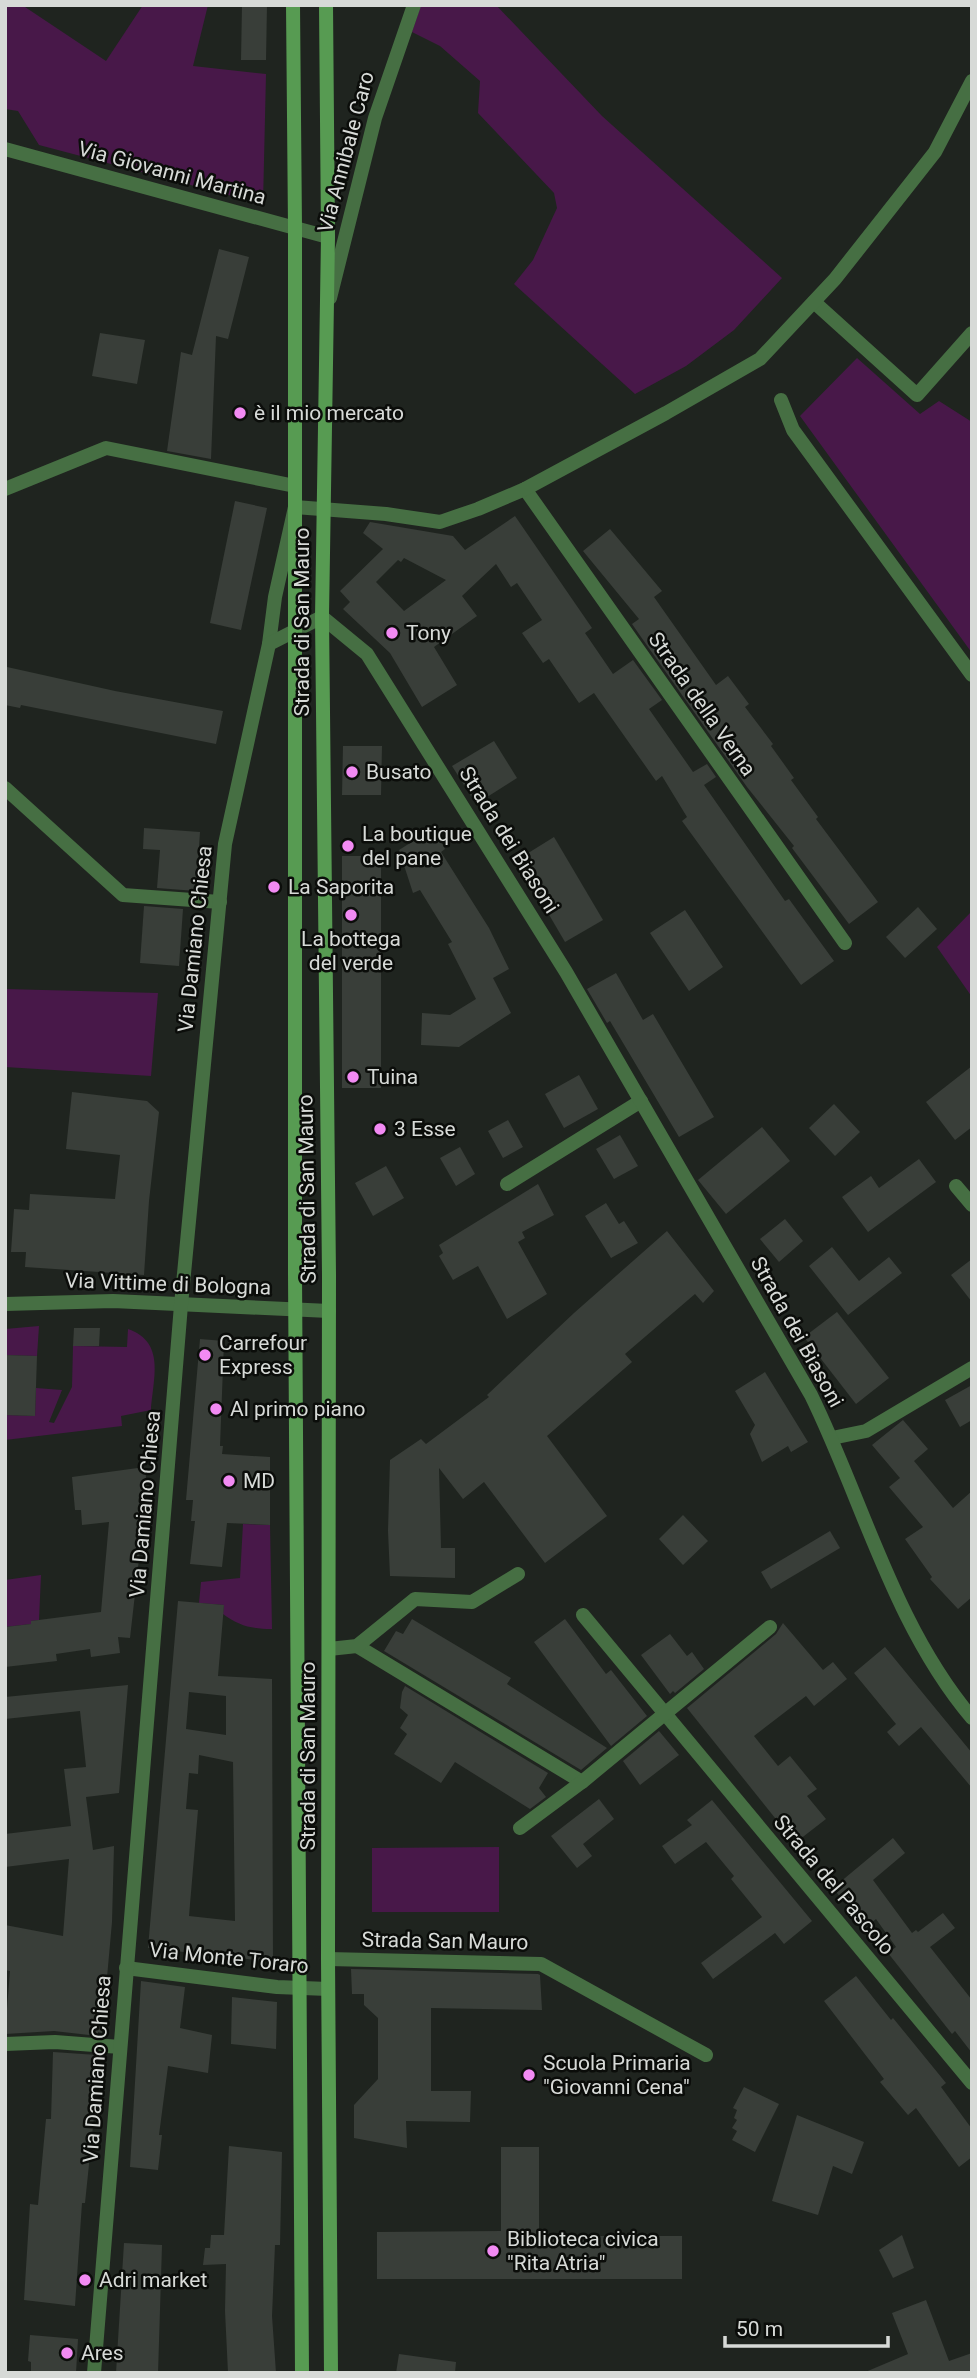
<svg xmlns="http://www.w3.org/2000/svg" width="977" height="2378" font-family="Roboto,sans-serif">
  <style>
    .green { fill: #481849 }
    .building { fill: #393e39; fill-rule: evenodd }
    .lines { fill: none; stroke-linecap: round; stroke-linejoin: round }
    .street { stroke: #466f43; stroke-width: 14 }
    .secondary { stroke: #579b52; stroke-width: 14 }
    .poi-dot { fill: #f28af3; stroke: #0b0d0a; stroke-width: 2.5 }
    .labels { text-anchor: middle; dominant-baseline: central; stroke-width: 5; stroke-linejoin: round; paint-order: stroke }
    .street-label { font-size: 21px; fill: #d7dad7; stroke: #0b0d0a }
    .poi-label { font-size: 21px; fill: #d7dad7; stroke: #0b0d0a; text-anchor: start }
  </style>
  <rect width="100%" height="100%" fill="#1f241f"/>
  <g class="green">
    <polygon points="5,5 22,5 106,61 143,5 208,5 193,66 266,74 263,204 39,145 18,111 5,109"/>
    <polygon points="421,5 496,5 602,116 782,278 734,330 686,366 635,394 514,284 533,260 557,208 554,193 478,113 480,81 440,46 412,32"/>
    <polygon points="857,358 920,414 939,401 972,422 972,653 800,416"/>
    <polygon points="972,911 972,997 937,947"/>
    <polygon points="5,989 158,993 151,1076 5,1067"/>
    <polygon points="39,1326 37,1356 5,1355 5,1329"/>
    <path d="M128 1329C166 1342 153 1379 151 1410L121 1416 122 1426 5 1440V1415L35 1416 36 1388 62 1390 49 1422 54 1423 72 1387 73 1346 127 1347Z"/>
    <path d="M243 1524 270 1525 272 1629C252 1629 239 1626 223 1614L224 1605 199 1603 201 1582 240 1578Z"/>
    <polygon points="41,1575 39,1620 31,1621 31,1624 5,1627 5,1580"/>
    <polygon points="499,1847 499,1912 372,1912 372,1848"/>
  </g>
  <g class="building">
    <polygon points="242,5 267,5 266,60 241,60"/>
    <polygon points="219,249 249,257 228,339 216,336 211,459 167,451 181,352 192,355"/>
    <polygon points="100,333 145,340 137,384 92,376"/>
    <polygon points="235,501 267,508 241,630 210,623"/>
    <path d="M515 516 592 628 585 633 613 674 633 660 662 700 649 709 693 772 707 764 716 777 704 785 785 901 789 899 834 961 801 985 682 821 687 817 662 776 656 781 594 693 579 703 549 659 543 663 522 633 542 620 517 583 511 587 496 564 462 596 477 616 434 647 457 685 422 707 390 653 343 609 350 602 340 591 383 549 363 533 370 522 453 536 465 550ZM404 558 446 580 404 611 376 582 398 560 401 562Z"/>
    <polygon points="610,529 662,591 654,597 716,685 728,676 749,704 745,707 773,744 771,746 794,778 791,780 818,817 816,819 878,902 849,924 792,848 794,846 747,787 641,637 632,624 639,619 583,551"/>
    <polygon points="7,667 115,691 223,711 216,744 21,705 20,708 5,705"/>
    <polygon points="494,741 517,778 476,804 452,766"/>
    <polygon points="343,746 382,746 381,795 342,795"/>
    <polygon points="144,828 200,832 196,891 157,888 160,850 143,849"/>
    <polygon points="434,828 445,849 441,852 489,928 509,969 493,978 511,1013 459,1047 421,1045 422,1013 450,1015 476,999 448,944 452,942 420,890 413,893 399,850"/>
    <polygon points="554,837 603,920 565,942 517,860"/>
    <rect x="342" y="856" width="39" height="232"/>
    <polygon points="144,906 183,909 179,966 140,963"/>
    <polygon points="918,907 937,929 905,958 886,937"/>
    <polygon points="685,910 723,967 689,991 650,933"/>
    <polygon points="616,973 643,1020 653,1014 714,1117 679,1137 610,1021 607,1023 587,989"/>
    <polygon points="972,1066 972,1127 955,1140 926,1102"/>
    <polygon points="579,1075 598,1109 564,1128 545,1094"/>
    <polygon points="72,1092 147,1101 159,1112 149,1201 144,1275 25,1267 26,1252 11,1252 14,1209 29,1210 30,1194 115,1199 120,1155 66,1149"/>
    <polygon points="834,1104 860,1132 835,1156 809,1128"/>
    <polygon points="508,1120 523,1147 503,1158 488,1131"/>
    <polygon points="762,1127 790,1161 726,1214 698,1180"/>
    <polygon points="620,1135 638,1166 614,1179 596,1149"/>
    <polygon points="460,1147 475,1174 456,1186 440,1158"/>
    <polygon points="919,1159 936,1182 868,1232 842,1197 871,1176 879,1188"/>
    <polygon points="386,1166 404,1198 373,1216 355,1183"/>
    <polygon points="538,1184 554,1215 522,1232 525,1238 518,1242 547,1294 507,1319 478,1266 453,1280 439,1256 443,1253 439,1245"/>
    <polygon points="606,1203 619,1224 624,1221 638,1243 611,1258 585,1216"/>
    <polygon points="785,1219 803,1241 779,1262 760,1239"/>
    <polygon points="667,1231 714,1291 703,1303 695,1294 625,1354 632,1362 547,1436 607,1516 545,1563 484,1482 463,1499 439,1468 441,1548 455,1548 455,1578 390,1576 388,1531 390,1460 421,1439 426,1444 489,1397 487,1395 574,1313"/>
    <polygon points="832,1247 859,1281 889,1257 902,1273 848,1315 809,1266"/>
    <polygon points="972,1259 972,1302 951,1275"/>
    <polygon points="837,1312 889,1378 856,1404 804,1337"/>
    <polygon points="74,1328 100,1328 99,1346 73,1346"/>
    <polygon points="200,1339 224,1341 220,1446 223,1446 222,1454 270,1457 270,1525 227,1523 222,1567 190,1564 195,1521 191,1521 193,1500 186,1500"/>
    <polygon points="5,1355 37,1356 35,1416 5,1415"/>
    <polygon points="765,1372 808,1442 791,1452 788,1446 762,1462 750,1434 755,1425 735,1391"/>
    <polygon points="972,1385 972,1420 960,1427 945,1400"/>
    <polygon points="903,1420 928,1449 914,1461 953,1508 972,1491 972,1597 958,1609 930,1579 932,1577 905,1539 923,1527 889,1487 900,1478 872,1445"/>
    <polygon points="145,1467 147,1489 130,1638 118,1637 120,1653 91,1657 90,1649 56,1654 57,1661 5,1667 5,1627 31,1624 31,1621 101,1612 109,1522 82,1525 81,1510 75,1510 72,1477"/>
    <polygon points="683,1515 708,1541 683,1565 659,1539"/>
    <polygon points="830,1531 840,1548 771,1589 761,1572"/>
    <path d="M178 1601 224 1605 218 1676 272 1679 273 1962 148 1948ZM189 1692 226 1696V1735L186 1729ZM199 1755 233 1762 235 1921 189 1916 198 1810 186 1809 189 1773 198 1774Z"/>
    <polygon points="412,1619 511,1678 507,1684 607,1748 581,1770 384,1651 396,1631 403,1634"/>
    <polygon points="565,1619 606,1674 611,1670 647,1716 611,1746 534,1642"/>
    <polygon points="783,1623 823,1670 833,1662 847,1679 814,1706 806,1696 754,1736 778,1766 790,1756 817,1789 807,1796 826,1819 795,1843 687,1708 776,1634"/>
    <polygon points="670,1634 687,1656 692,1652 704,1669 675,1693 673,1691 670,1694 641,1655"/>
    <polygon points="885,1647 972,1753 972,1788 921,1727 899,1746 887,1732 896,1724 854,1673"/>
    <polygon points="128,1685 119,1793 86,1797 93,1850 114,1846 112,1922 102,2033 98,2032 98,2036 54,2031 5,2034 10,1971 5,1970 5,1925 63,1936 69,1859 5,1867 5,1834 71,1826 64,1769 86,1767 80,1711 5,1719 5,1697"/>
    <polygon points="405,1686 548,1773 539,1788 546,1797 530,1809 455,1762 441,1783 394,1754 407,1734 400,1728 408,1715 400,1708 402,1692"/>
    <polygon points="659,1731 679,1755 640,1785 623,1761"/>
    <polygon points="599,1799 614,1819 583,1844 592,1856 577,1868 551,1836"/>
    <polygon points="712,1800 812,1921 784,1944 775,1933 713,1979 701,1963 762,1917 731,1879 734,1876 706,1842 675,1864 662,1846 692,1825 687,1820"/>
    <polygon points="893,1838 905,1853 873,1880 912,1933 916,1930 918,1932 943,1913 955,1928 930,1947 972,2000 972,2053 955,2031 952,2034 888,1953 896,1947 876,1919 865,1928 833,1888"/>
    <polygon points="351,1969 538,1974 540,1975 542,2010 431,2008 431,2091 471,2091 470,2122 406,2121 407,2148 354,2138 354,2105 378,2079 378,2018 364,2005 364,1994 352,1994"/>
    <polygon points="856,1976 891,2020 893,2018 946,2083 941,2087 972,2129 972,2157 959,2167 916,2108 908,2115 880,2082 884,2079 824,2001"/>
    <polygon points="141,1981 185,1987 180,2028 212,2035 208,2073 168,2066 159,2135 162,2135 158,2170 130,2167"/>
    <polygon points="232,1997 277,2002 276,2049 231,2044"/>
    <polygon points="53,2052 97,2055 96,2097 85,2203 82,2203 75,2306 24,2300 30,2204 38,2205 46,2119 51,2119"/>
    <polygon points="744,2087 779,2104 755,2152 732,2140 737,2131 732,2128 737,2120 734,2118 737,2110 733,2108"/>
    <polygon points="797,2115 864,2142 852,2174 833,2166 818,2215 772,2201"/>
    <polygon points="229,2146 282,2152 280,2245 275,2245 272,2316 276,2373 228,2373 225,2311 226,2264 203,2265 205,2248 210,2248 211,2235 224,2235"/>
    <polygon points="501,2147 539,2147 539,2236 682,2236 682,2279 377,2279 377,2232 501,2231"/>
    <polygon points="902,2235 914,2268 893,2278 879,2250"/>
    <polygon points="124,2243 162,2245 158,2373 116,2373"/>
    <polygon points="926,2300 949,2361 972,2353 972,2373 863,2373 908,2354 892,2313"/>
    <polygon points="30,2335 78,2339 76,2373 31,2373 31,2362 28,2361"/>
    <polygon points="399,2354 456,2362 455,2373 396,2373"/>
  </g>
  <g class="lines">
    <g class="street">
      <polyline points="5,149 328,237"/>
      <polyline points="330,298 375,118 414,5"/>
      <polyline points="814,302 917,395 972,333"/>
      <polyline points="781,400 793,430 972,675"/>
      <polyline points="5,489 106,448 295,486"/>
      <polyline points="525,489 845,943"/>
      <polyline points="269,644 275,597 295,507 386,514 440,522 478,509 525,489 666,413 760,359 835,279 935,152 972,81"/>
      <polyline points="5,788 123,895 220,902"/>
      <polyline points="507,1184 641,1101"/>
      <polyline points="956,1186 972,1205"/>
      <polyline points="5,1304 113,1301 329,1311"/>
      <polyline points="832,1438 866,1431 972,1368"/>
      <polyline points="583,1615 972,2083"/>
      <polyline points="357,1646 582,1782"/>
      <polyline points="329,1649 357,1646 415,1599 472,1602 518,1574"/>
      <polyline points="520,1828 582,1782 770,1627"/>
      <polyline points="328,1959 541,1964 706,2055"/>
      <polyline points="126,1968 277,1987 328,1989"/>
      <polyline points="5,2044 55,2042 120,2047"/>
      <path d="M94 2373 181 1305 225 844 269 644 322 617 367 654 566 972 811 1395C863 1501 894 1626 972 1718"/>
    </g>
    <g class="secondary">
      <polyline points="293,5 295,228 295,1274 302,2373"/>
      <polyline points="326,5 328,237 322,617 329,1275 328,1959 331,2373"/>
    </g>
  </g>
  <g class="poi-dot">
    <circle cx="240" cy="413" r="7"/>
    <circle cx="392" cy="633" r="7"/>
    <circle cx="352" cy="772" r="7"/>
    <circle cx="348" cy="846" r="7"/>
    <circle cx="274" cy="887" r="7"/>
    <circle cx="351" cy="915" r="7"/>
    <circle cx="353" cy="1077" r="7"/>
    <circle cx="380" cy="1129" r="7"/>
    <circle cx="205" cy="1355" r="7"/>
    <circle cx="216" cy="1409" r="7"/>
    <circle cx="229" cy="1481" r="7"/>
    <circle cx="529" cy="2075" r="7"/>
    <circle cx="493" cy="2251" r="7"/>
    <circle cx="85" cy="2280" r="7"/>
    <circle cx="67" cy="2353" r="7"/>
  </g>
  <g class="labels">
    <g class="street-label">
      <text transform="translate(346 152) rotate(-75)">Via Annibale Caro</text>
      <text transform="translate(172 173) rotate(15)">Via Giovanni Martina</text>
      <text transform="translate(302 622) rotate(-90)">Strada di San Mauro</text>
      <text transform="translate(702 704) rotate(55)">Strada della Verna</text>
      <text transform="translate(509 840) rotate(58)">Strada dei Biasoni</text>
      <text transform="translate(195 939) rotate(-84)">Via Damiano Chiesa</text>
      <text transform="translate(307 1189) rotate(-91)">Strada di San Mauro</text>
      <text transform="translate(168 1284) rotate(2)">Via Vittime di Bologna</text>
      <text transform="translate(797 1332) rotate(61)">Strada dei Biasoni</text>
      <text transform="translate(145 1504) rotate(-85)">Via Damiano Chiesa</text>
      <text transform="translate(308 1756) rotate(-90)">Strada di San Mauro</text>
      <text transform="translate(834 1885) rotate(50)">Strada del Pascolo</text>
      <text transform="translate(445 1941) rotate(1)">Strada San Mauro</text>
      <text transform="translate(229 1958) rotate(6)">Via Monte Toraro</text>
      <text transform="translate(97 2069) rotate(-86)">Via Damiano Chiesa</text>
    </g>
    <g class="poi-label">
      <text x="254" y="413">è il mio mercato</text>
      <text x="406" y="633">Tony</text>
      <text x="366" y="772">Busato</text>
      <text x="362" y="834">La boutique<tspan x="362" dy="24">del pane</tspan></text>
      <text x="288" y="887">La Saporita</text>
      <text x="351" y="939" text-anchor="middle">La bottega<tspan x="351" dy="24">del verde</tspan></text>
      <text x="367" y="1077">Tuina</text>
      <text x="394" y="1129">3 Esse</text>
      <text x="219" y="1343">Carrefour<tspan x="219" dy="24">Express</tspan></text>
      <text x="230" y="1409">Al primo piano</text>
      <text x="243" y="1481">MD</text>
      <text x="543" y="2063">Scuola Primaria<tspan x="543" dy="24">"Giovanni Cena"</tspan></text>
      <text x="507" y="2239">Biblioteca civica<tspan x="507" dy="24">"Rita Atria"</tspan></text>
      <text x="99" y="2280">Adri market</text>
      <text x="81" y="2353">Ares</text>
    </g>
  </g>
  <rect width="977" height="2378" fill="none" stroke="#d7dad7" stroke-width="14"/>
  <path d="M725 2336v10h163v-10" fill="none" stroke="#d7dad7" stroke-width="3.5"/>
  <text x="736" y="2336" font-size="21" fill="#d7dad7" stroke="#0b0d0a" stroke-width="5" paint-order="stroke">50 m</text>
</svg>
